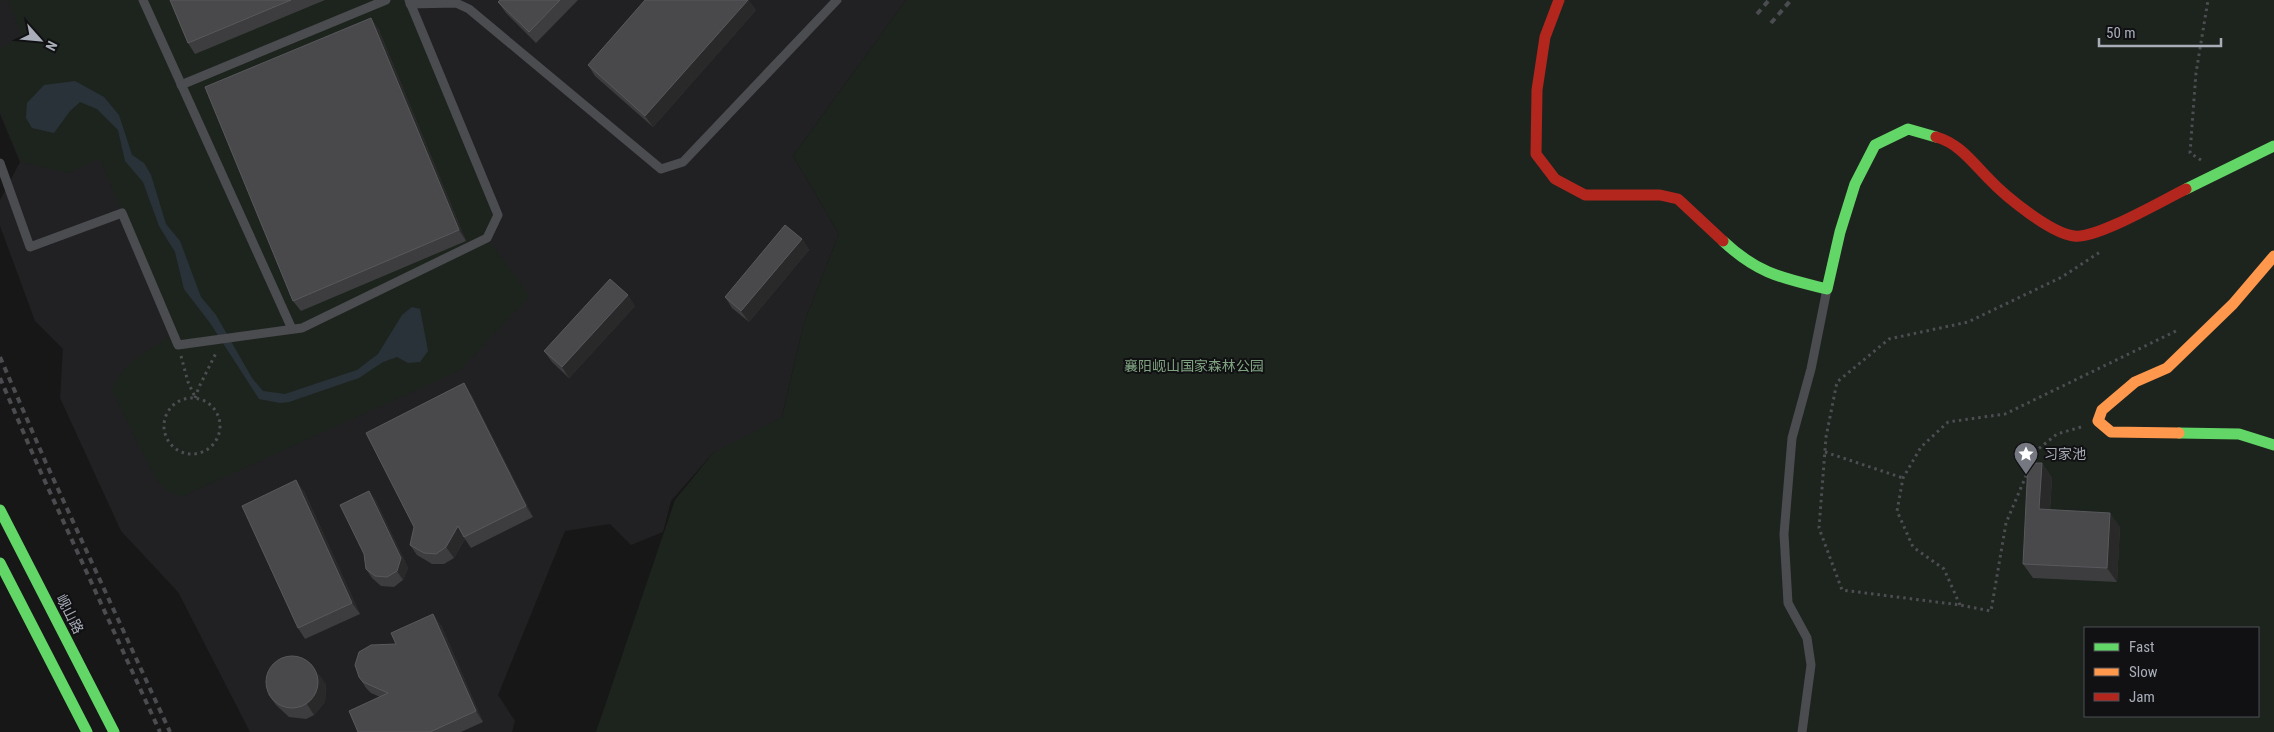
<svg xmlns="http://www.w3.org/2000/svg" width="2274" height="732" font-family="'Roboto Condensed','Noto Sans SC',sans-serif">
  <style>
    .built { fill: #212123 }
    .green { fill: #1d241e; fill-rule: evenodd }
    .water { fill: #2a3239 }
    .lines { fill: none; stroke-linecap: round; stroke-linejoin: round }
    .path { stroke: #4d4e52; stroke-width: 3; stroke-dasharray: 2.5 4; stroke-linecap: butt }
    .lane { stroke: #4b4c50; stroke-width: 9 }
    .fast { stroke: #63d668; stroke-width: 11 }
    .slow { stroke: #ff974d; stroke-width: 11 }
    .jam { stroke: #b3261e; stroke-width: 11 }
    .rail { stroke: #4b4c4f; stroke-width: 4; stroke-dasharray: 6 5; stroke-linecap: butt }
    .wall { fill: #3d3d3f }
    .shaded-wall { fill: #29292a }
    .building { fill: #49494c; stroke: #58595d }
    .labels { text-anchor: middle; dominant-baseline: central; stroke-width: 4; stroke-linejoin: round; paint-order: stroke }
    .park-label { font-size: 14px; fill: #7fa381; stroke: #111113 }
    .poi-label { font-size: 14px; fill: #a8adb8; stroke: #111113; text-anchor: start }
    .street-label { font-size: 14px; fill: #a8adb8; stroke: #111113 }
  </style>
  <rect width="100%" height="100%" fill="#171717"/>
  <polygon class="built" points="0,0 906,0 793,156 839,234 804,323 779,429 713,453 671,501 663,532 631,545 610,524 565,531 498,695 515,721 512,732 250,732 178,592 121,531 60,398 63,349 35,321 0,226 0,200 20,162 0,114"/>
  <g class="green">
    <path d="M8 0H409L498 215 487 238 530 296 460 370 181 497 165 489 155 478 112 390C122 362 149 350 173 335L100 158 68 173 21 162 0 111V48L22 37Z"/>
    <path d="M906 0H2274V732H596L675 500 713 453 782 417 804 323 839 234 793 156ZM2085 628H2258V716H2085Z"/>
  </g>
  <polygon class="water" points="75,81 104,97 119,115 132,155 144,163 151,175 166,224 180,241 201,297 216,315 252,378 263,391 285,394 357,370 378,354 402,315 412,307 420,309 428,351 420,362 408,363 397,357 383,362 359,378 289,402 280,403 259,399 210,323 184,289 175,252 159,226 143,182 125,161 118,130 97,109 80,102 70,111 54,133 32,128 26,118 27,103 44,85"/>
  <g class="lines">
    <g class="path">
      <polyline points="2201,160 2190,153 2196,73 2208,0"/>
      <polyline points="181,356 188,382 195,397"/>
      <polyline points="195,398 199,387 217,351"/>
      <circle cx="192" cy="426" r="28"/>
      <polyline points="2081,427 2057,434 2037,450 2006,523 1991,611 1960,605 1842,590 1819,528 1826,437 1837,382 1889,339 1968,322 2062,277 2100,252"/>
      <polyline points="1825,452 1903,478"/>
      <polyline points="1960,605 1944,569 1913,547 1897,511 1903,478 1921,447 1948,422 2005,414 2176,331"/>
    </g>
    <g class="lane">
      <polyline points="143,0 292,329"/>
      <polyline points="410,4 456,3 469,9 661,169 683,162 837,0"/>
      <polyline points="181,85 386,0"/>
      <polyline points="0,163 30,247 122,213 178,345 302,328 487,238 498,215 409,0"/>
      <polyline points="1802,732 1811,665 1807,638 1788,603 1784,534 1792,438 1811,369 1827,289"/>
    </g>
    <g class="fast">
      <polyline points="2186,189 2274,146"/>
      <path d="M1723 241C1758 274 1782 278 1827 289L1840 232 1855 184 1875 145 1908 129 1936 137"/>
      <polyline points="2179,433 2239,434 2274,445"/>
      <polyline points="0,510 114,732"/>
      <polyline points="0,563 87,732"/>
    </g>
    <polyline class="slow" points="2179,433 2111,432 2098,421 2102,410 2135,382 2167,368 2233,304 2274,256"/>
    <g class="jam">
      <polyline points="1559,0 1545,37 1537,90 1536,154 1555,179 1585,195 1660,195 1678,199 1723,241"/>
      <path d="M1936 137C1959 143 1973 163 1989 179 2005 196 2050 233 2074 236 2097 239 2163 200 2186 189"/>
    </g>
    <g class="rail">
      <polyline points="1757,14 1769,0"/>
      <polyline points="1771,23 1791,0"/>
      <polyline points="0,357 46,463 170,732"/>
      <polyline points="0,378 38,466 160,732"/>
    </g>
  </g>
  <g class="wall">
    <polygon points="170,0 325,0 195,54 188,43"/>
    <polygon points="500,0 578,0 536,43 506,13 498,2"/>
    <polygon points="756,10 653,127 595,76 588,65"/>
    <polygon points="378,28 466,241 301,311 293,301"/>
    <polygon points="802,239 809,250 749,322 732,308 725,297"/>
    <polygon points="635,306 569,378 552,362 544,351"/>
    <polygon points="471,394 533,517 471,548 465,539 454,558 444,564 432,564 417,555 410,545"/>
    <polygon points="2042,463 2052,478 2050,510 2120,527 2117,582 2033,578 2023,564"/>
    <polygon points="304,491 360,614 305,639 298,628"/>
    <polygon points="369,491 376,501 408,568 403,580 394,587 381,586 372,578 366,569"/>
    <polygon points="441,625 483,722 461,732 358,732 380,697 371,693 366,688 359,677 396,644"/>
    <polygon points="326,684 325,702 314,715 306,719 289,717 276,705 268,694"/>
  </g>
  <g class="shaded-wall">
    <polygon points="748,0 749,0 756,10 653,127 645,116"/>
    <polygon points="371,18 378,28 466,241 459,230"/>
    <polygon points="802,239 809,250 749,322 741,311"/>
    <polygon points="628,295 635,306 569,378 562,367"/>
    <polygon points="464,383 471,394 533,517 526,506"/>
    <polygon points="2042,463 2052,478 2049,524 2039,509"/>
    <polygon points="296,480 304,491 360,614 352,603"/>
    <polygon points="369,491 376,501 408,568 403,580 397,571"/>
    <polygon points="2110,513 2120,527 2117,582 2107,568"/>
    <polygon points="458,526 465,539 454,558 446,547"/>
    <polygon points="433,614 441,625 483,722 476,711"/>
    <polygon points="318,673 326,684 325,702 314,715 307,704"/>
  </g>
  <g class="building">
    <polygon points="170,0 291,0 188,43"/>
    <polygon points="500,0 560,0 529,32 498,2"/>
    <polygon points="645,0 748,0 645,116 588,65"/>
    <polygon points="371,18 459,230 293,301 205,87"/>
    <polygon points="785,225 802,239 741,311 725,297"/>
    <polygon points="610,279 628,295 562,367 544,351"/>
    <polygon points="464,383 526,506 464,537 458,526 446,547 436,554 424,553 410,545 414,527 366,433"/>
    <polygon points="2028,463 2042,463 2039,509 2110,513 2107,568 2023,564"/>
    <polygon points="296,480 352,603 298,628 242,506"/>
    <polygon points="369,491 401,558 397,571 387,577 375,576 366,569 364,554 340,505"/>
    <polygon points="433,614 476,711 430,732 358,732 349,711 388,693 363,682 359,677 355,665 359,652 371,645 396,644 391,633"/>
    <circle cx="292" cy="682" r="26"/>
  </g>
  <defs>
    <symbol id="sight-pin" viewBox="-11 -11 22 30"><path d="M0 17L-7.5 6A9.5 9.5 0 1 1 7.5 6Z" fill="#757880" stroke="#111113"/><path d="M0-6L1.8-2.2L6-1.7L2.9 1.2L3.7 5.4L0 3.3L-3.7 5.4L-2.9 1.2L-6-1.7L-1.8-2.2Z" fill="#fff"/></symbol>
  </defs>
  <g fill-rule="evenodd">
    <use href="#sight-pin" x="2012" y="440" width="28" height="38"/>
  </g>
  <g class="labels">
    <g class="park-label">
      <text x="1194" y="366">襄阳岘山国家森林公园</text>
    </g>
    <g class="poi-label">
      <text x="2044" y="454">习家池</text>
    </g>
    <g class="street-label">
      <text transform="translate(70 614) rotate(63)">岘山路</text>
    </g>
  </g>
  <rect x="2084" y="627" width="175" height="90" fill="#111113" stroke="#4d4f55"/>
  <rect x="2094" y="643" width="25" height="8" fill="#63d668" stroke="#4d4f55"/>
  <text x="2129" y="652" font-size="15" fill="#a8adb8">Fast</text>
  <rect x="2094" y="668" width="25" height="8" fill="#ff974d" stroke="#4d4f55"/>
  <text x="2129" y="677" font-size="15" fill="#a8adb8">Slow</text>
  <rect x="2094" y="693" width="25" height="8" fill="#b3261e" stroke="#4d4f55"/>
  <text x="2129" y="702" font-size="15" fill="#a8adb8">Jam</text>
  <g transform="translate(40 40) rotate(117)" stroke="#111113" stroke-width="4" paint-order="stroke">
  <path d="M0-4L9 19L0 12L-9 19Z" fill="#a8adb8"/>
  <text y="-8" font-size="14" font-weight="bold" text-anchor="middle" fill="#a8adb8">N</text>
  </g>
  <path d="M2099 38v8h122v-8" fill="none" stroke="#a8adb8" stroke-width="2.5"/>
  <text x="2106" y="38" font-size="15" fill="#a8adb8" stroke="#111113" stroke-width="4" paint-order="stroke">50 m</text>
</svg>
